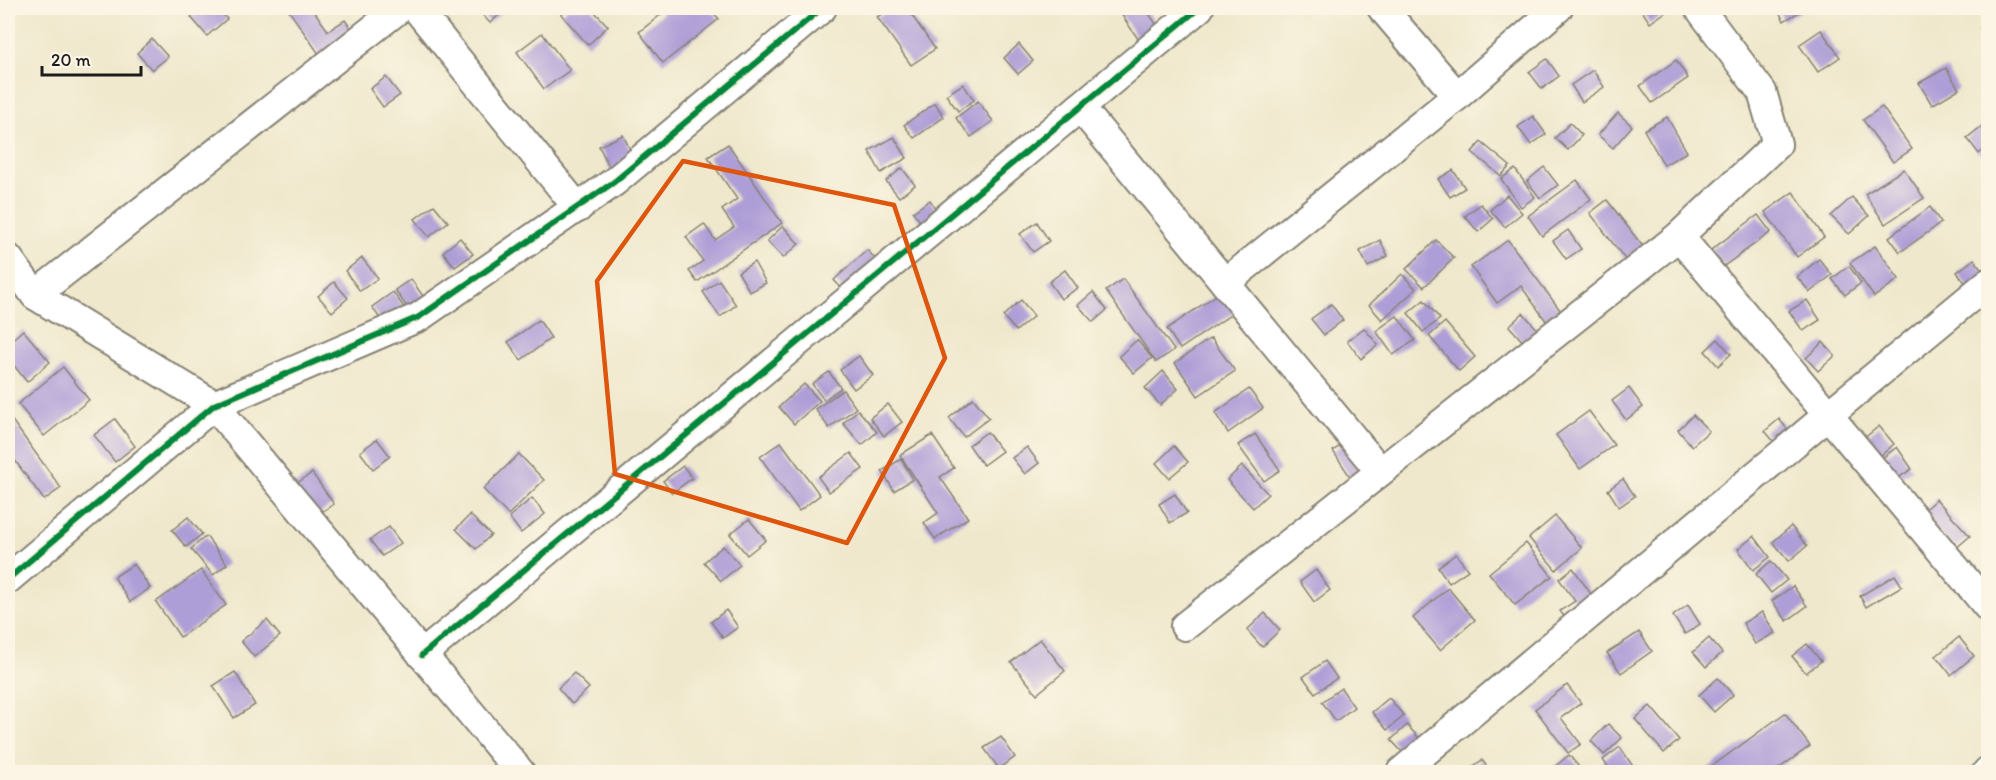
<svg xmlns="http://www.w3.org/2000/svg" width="1996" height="780" font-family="Itim,sans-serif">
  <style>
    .building { fill: #ae9ed7 }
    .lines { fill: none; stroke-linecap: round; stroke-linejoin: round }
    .minor-casing { stroke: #868274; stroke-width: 32 }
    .minor { stroke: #fff; stroke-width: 28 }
    .cycleway-casing { stroke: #fcf5e5; stroke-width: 10 }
    .cycleway { stroke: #00873e; stroke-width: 6 }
    .marked { fill: none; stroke: #de560d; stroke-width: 4.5; stroke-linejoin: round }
  </style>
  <rect width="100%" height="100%" fill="#fcf5e5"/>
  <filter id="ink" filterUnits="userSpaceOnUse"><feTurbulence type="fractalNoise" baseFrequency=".0167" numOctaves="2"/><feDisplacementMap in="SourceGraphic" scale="12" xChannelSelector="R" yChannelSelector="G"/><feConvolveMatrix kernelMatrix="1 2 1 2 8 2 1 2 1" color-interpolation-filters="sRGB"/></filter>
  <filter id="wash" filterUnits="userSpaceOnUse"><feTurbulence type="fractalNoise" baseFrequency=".008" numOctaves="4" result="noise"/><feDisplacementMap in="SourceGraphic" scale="24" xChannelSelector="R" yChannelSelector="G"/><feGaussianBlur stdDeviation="1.35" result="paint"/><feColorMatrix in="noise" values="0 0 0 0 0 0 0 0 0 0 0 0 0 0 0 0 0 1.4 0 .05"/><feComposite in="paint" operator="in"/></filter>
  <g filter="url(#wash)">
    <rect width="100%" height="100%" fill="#efe8cc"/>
    <g id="blocks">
      <g class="building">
        <polygon points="202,8 217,8 227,19 207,36 191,17"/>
        <polygon points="287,8 312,8 328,31 345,20 359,40 326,64"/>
        <polygon points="476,8 507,8 490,23"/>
        <polygon points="568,8 591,8 608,26 588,45 561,14"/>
        <polygon points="658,8 709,8 719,19 663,63 639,32 663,13"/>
        <polygon points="891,8 907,8 935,49 911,65 877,17"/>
        <polygon points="1117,8 1145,8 1169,42 1149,55"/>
        <polygon points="1640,8 1669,8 1670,9 1650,23"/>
        <polygon points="1777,8 1806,8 1784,21"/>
        <polygon points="1988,21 1988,39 1980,28"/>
        <polygon points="1821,30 1840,57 1818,72 1799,45"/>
        <polygon points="542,33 570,70 544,89 517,52"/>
        <polygon points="152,39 168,57 152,70 137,53"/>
        <polygon points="1019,44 1033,61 1018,74 1004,58"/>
        <polygon points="1547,59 1559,76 1542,89 1529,72"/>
        <polygon points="1676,60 1688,78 1652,103 1640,86"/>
        <polygon points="1946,68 1959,89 1932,105 1919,83"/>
        <polygon points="1593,70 1604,87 1582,102 1571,85"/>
        <polygon points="386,77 400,95 383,107 370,89"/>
        <polygon points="963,84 974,100 958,111 946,95"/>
        <polygon points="978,101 993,121 971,137 956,118"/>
        <polygon points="935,103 944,117 914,138 904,125"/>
        <polygon points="1882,107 1912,149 1893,162 1863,120"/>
        <polygon points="1618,113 1632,126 1613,148 1598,135"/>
        <polygon points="1533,116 1546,134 1531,145 1518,127"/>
        <polygon points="1667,117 1687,152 1664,165 1644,130"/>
        <polygon points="1987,122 1988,146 1979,154 1967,138"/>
        <polygon points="1570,123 1582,135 1568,150 1555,138"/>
        <polygon points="623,135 635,160 611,171 599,146"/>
        <polygon points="894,137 907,158 881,173 869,151"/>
        <polygon points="1481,142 1510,166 1501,176 1472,152"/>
        <polygon points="728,144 782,223 697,282 689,271 703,261 686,237 704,224 715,240 734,227 722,210 737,199 708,157"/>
        <polygon points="1544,167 1558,185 1540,198 1527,181"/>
        <polygon points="902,168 915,185 899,197 886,181"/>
        <polygon points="1515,169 1535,197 1521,207 1501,179"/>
        <polygon points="1904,169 1924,198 1885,224 1865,194"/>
        <polygon points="1453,170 1465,188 1450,197 1438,179"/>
        <polygon points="1577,180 1591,199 1542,236 1528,216"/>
        <polygon points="1793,192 1824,237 1797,257 1765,212"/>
        <polygon points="1507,195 1522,213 1505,227 1490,210"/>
        <polygon points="1852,197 1869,216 1849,234 1831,216"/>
        <polygon points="930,200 941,217 925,228 913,212"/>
        <polygon points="1607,200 1644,248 1627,262 1590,213"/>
        <polygon points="1481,204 1493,219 1478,232 1465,216"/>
        <polygon points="434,205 448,222 429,237 415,219"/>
        <polygon points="1930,207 1941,223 1900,252 1889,237"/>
        <polygon points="1758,215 1771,232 1724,266 1711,250"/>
        <polygon points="1037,222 1049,241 1033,252 1020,234"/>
        <polygon points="783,226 799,244 783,258 767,241"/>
        <polygon points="1568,230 1581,249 1566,259 1553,241"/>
        <polygon points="460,238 473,254 455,267 443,252"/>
        <polygon points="1380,240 1388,256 1368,267 1360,251"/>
        <polygon points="1436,240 1454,258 1424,287 1406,269"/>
        <polygon points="1508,240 1563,314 1549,325 1521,286 1497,303 1471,267"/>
        <polygon points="1875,246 1899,279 1874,297 1850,263"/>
        <polygon points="867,250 882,266 848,296 834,280"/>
        <polygon points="362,258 378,278 360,291 345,271"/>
        <polygon points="1819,259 1832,275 1810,292 1797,277"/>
        <polygon points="1974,259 1988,278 1971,291 1957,272"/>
        <polygon points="754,262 766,283 750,292 738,272"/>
        <polygon points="1849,266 1861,283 1845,295 1832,279"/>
        <polygon points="1065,270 1078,288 1061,299 1049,282"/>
        <polygon points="1402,274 1416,289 1382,320 1369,305"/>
        <polygon points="411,279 425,299 409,310 395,290"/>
        <polygon points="1123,279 1174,350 1156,362 1106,291"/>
        <polygon points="719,280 736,305 720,317 703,292"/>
        <polygon points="334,282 348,298 332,312 318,296"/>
        <polygon points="1225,289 1239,309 1180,349 1167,329"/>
        <polygon points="393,292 411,317 390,333 372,307"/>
        <polygon points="1093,292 1107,310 1093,322 1078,305"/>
        <polygon points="1021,300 1034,316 1016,331 1003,316"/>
        <polygon points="1424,300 1440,319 1423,332 1408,313"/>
        <polygon points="1807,300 1820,320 1803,331 1789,311"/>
        <polygon points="1331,304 1343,320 1324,335 1311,319"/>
        <polygon points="1523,313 1539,331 1525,344 1509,326"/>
        <polygon points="1397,316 1415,340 1393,355 1376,331"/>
        <polygon points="539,320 551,338 521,360 508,342"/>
        <polygon points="1445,322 1475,357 1459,371 1429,336"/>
        <polygon points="1364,328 1378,345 1361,359 1347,341"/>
        <polygon points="23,330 50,362 27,382 8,358 8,343"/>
        <polygon points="1211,338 1235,371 1198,396 1175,363"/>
        <polygon points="1718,339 1731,354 1718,366 1705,351"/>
        <polygon points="1137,340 1152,358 1134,373 1119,356"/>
        <polygon points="1823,342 1835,356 1818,371 1806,358"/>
        <polygon points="859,356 873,375 854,389 840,370"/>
        <polygon points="63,367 89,400 44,436 18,404"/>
        <polygon points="1163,371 1178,389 1160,405 1145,388"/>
        <polygon points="829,372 841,388 824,400 812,384"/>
        <polygon points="804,384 820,401 794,424 779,407"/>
        <polygon points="1629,388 1643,407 1626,420 1612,401"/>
        <polygon points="1249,389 1263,408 1228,433 1215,413"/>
        <polygon points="843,390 856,408 829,428 815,409"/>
        <polygon points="973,398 989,418 964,437 949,418"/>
        <polygon points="888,404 902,422 884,436 870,418"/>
        <polygon points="858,410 877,432 862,445 843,423"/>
        <polygon points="1589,411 1614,445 1580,469 1556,435"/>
        <polygon points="8,415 61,488 44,500 8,451"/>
        <polygon points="1693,415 1709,431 1692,446 1678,430"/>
        <polygon points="115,419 135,446 115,462 94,435"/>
        <polygon points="1779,419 1794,437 1780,449 1765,431"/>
        <polygon points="1879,426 1894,444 1878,458 1862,440"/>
        <polygon points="987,432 1002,451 983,465 969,445"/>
        <polygon points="1255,434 1280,470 1264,481 1238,445"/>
        <polygon points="932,435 954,468 940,477 968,518 935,539 924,523 938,513 900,455"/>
        <polygon points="377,439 390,456 373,469 360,452"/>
        <polygon points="1350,439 1368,466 1351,478 1333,451"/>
        <polygon points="781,442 820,495 799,511 760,457"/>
        <polygon points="1174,446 1188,462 1169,478 1156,463"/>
        <polygon points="1027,447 1039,463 1025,474 1012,458"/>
        <polygon points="1897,447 1912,469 1895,480 1881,459"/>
        <polygon points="851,453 863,469 829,492 818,477"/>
        <polygon points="519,454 544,480 508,515 483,489"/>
        <polygon points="901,459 913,479 894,491 882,471"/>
        <polygon points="683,466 692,478 672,493 663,481"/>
        <polygon points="1242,466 1268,494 1253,508 1227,480"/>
        <polygon points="312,473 334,504 303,524 282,493"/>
        <polygon points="1623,479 1635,496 1619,507 1608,490"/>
        <polygon points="1175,494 1187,513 1170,523 1159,504"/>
        <polygon points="532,498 545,514 521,533 509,517"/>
        <polygon points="1936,499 1970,536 1954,550 1920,514"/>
        <polygon points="470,515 491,535 476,549 456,529"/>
        <polygon points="1555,516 1582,548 1556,570 1529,538"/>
        <polygon points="188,517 202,534 186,547 172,530"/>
        <polygon points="749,519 766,540 747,555 730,534"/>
        <polygon points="1791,526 1807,546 1789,561 1773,542"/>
        <polygon points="389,527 401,543 382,556 370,540"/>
        <polygon points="206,536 227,564 213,575 191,549"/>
        <polygon points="1754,536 1770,557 1753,570 1738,549"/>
        <polygon points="1526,543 1552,576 1515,605 1489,573"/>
        <polygon points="723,546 740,565 721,581 704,562"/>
        <polygon points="1456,554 1468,570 1449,583 1438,567"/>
        <polygon points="1771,561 1787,580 1771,593 1756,574"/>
        <polygon points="134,564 150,588 130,602 114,577"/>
        <polygon points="1573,568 1600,607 1572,627 1560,611 1575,601 1559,579"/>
        <polygon points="201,570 226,605 180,637 156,602"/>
        <polygon points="1316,570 1330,590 1314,602 1300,582"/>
        <polygon points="1895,575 1902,586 1866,607 1860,596"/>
        <polygon points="1793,586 1807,606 1787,621 1772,601"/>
        <polygon points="1448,588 1475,620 1440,650 1413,618"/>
        <polygon points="1688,605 1700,624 1685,634 1673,616"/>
        <polygon points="726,610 738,627 723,638 711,622"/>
        <polygon points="1762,612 1775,633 1755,644 1743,623"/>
        <polygon points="1265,613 1280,630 1262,647 1247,630"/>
        <polygon points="267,620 280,636 254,657 241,641"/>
        <polygon points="1639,632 1652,651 1621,673 1607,653"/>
        <polygon points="1959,637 1974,656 1951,675 1936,656"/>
        <polygon points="1709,638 1722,653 1706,667 1693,652"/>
        <polygon points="1040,639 1065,671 1037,694 1011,662"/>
        <polygon points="1807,644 1821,661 1806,673 1792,656"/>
        <polygon points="1325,661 1337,678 1315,693 1303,677"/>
        <polygon points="235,672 255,705 234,718 213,686"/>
        <polygon points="574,673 589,688 572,704 558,688"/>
        <polygon points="1718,678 1733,695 1714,712 1699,695"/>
        <polygon points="1567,685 1581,703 1561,718 1581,744 1568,753 1535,709"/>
        <polygon points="1341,688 1354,707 1336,721 1322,702"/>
        <polygon points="1389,698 1404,716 1387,730 1372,712"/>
        <polygon points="1650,706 1679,740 1664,753 1635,719"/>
        <polygon points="1785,713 1810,746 1774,772 1704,772"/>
        <polygon points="1608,724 1622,738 1604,755 1591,741"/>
        <polygon points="1407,725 1420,739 1404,754 1391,740"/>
        <polygon points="1001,737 1015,757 999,769 984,748"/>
        <polygon points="1620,747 1634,768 1628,772 1612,772 1603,760"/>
        <polygon points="1569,755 1583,772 1557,772 1553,768"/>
        <polygon points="1482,760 1491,772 1465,772"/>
      </g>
    </g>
  </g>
  <g filter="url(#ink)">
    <use href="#blocks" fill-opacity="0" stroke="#868274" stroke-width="1.5"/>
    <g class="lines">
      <defs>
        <g id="minor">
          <polyline points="416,8 578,208"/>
          <polyline points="1382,8 1457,96"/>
          <polyline points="1080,107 1380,471"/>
          <polyline points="1679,236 1988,607"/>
          <polyline points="8,258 35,295 214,405 520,772"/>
          <polyline points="1225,283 1457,96 1558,8"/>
          <polyline points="35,295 400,8"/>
          <polyline points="8,579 214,405 419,317 614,182 822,8"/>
          <polyline points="1185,626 1679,236 1777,144 1762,92 1699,8"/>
          <polyline points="422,655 1199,8"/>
          <polyline points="1401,772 1828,415 1988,283"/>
          <polyline points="1987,772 1988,771"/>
        </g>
      </defs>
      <use href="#minor" class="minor-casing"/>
      <use href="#minor" class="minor"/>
      <defs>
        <g id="cycleway">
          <polyline points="8,579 214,405 419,317 614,182 822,8"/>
          <polyline points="422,655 1199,8"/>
        </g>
      </defs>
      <use href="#cycleway" class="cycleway-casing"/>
      <use href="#cycleway" class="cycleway"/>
    </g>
  </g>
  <path class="marked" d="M683 161 894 205 945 358 847 543 615 474 597 281Z"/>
  <rect width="1996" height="780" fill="none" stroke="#fcf5e5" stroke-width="30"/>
  <path d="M42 66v9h99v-9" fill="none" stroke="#1c1c1c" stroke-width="3"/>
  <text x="51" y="66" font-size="18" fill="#1c1c1c" stroke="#fcf5e5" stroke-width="4.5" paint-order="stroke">20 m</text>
</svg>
